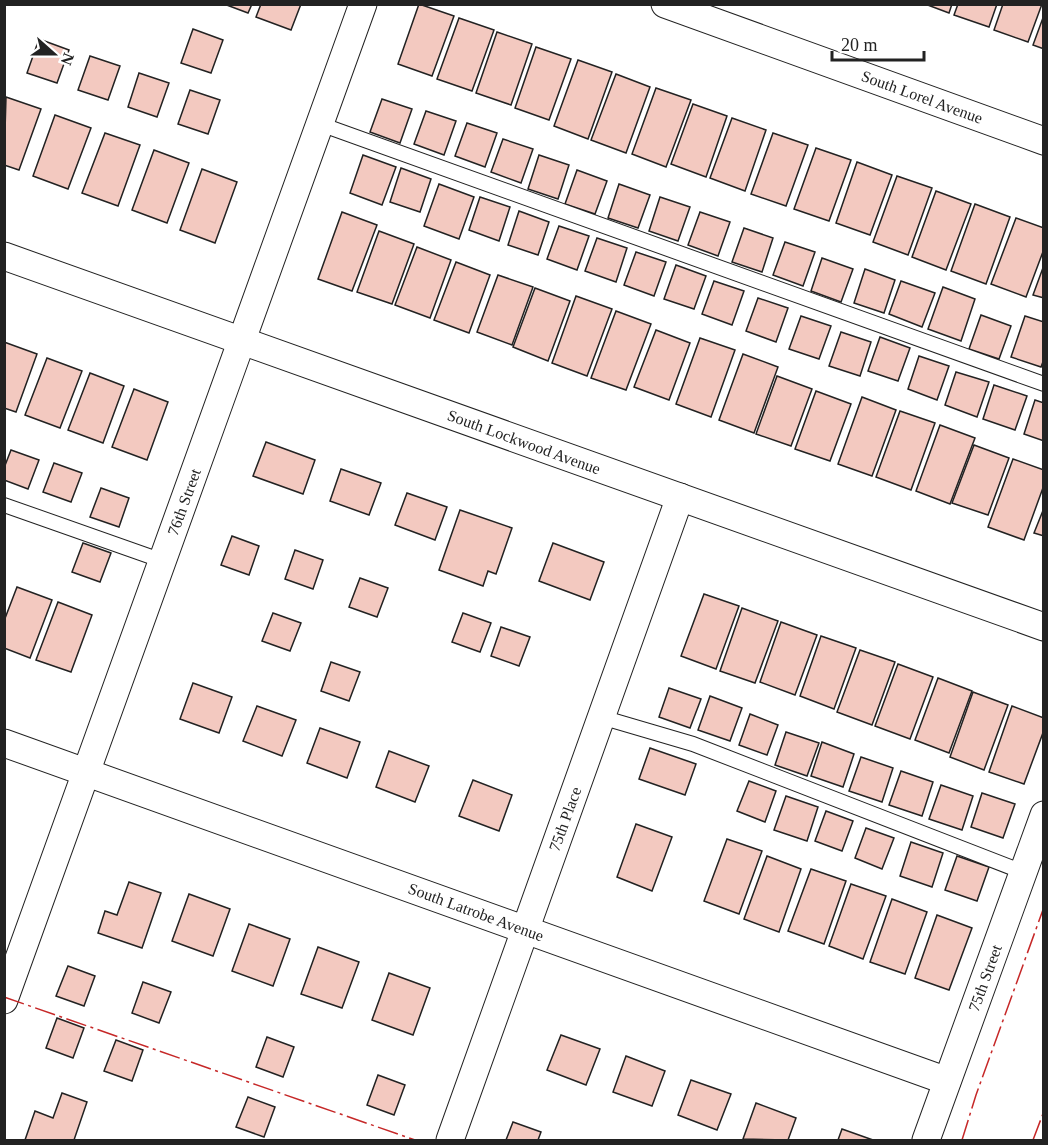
<svg xmlns="http://www.w3.org/2000/svg" width="1048" height="1145" font-family="'Times New Roman',serif">
  <style>
    .building { fill: #f3c9c0; stroke: #222; stroke-width: 1.5 }
    .lines { fill: none; stroke-linecap: round; stroke-linejoin: round }
    .service-casing { stroke: #222; stroke-width: 16 }
    .minor-casing { stroke: #222; stroke-width: 29 }
    .service { stroke: #fff; stroke-width: 14 }
    .minor { stroke: #fff; stroke-width: 27 }
    .power { stroke: #c62828; stroke-width: 1.5; stroke-dasharray: 21 4.5 3 4.5; stroke-linecap: butt }
    .labels { text-anchor: middle; dominant-baseline: central; stroke-width: 4.5; stroke-linejoin: round; paint-order: stroke }
    .street-label { font-size: 16px; fill: #222; stroke: #fff }
  </style>
  <rect width="100%" height="100%" fill="#fff"/>
  <g class="building">
    <polygon points="224,4 252,4 248,13"/>
    <polygon points="261,4 301,4 291,30 256,17"/>
    <polygon points="419,4 454,16 432,76 398,64"/>
    <polygon points="925,4 952,4 949,13"/>
    <polygon points="958,4 997,4 989,27 954,15"/>
    <polygon points="1003,4 1042,4 1028,42 994,30"/>
    <polygon points="1044,15 1044,49 1033,45"/>
    <polygon points="459,18 494,30 472,91 437,79"/>
    <polygon points="193,29 223,40 211,73 181,63"/>
    <polygon points="497,32 532,44 511,105 476,93"/>
    <polygon points="39,39 69,50 57,83 27,73"/>
    <polygon points="536,47 571,59 549,120 515,108"/>
    <polygon points="90,56 120,66 108,100 78,90"/>
    <polygon points="578,60 612,72 588,139 554,126"/>
    <polygon points="139,73 169,83 157,117 128,107"/>
    <polygon points="616,74 650,87 626,153 591,140"/>
    <polygon points="656,88 691,100 666,167 632,154"/>
    <polygon points="190,90 220,100 208,134 178,124"/>
    <polygon points="6,97 41,109 19,170 4,165"/>
    <polygon points="382,99 412,109 400,143 370,132"/>
    <polygon points="693,104 727,116 706,177 671,164"/>
    <polygon points="426,111 456,121 444,155 414,144"/>
    <polygon points="55,115 91,128 68,189 33,176"/>
    <polygon points="732,118 766,130 745,191 710,178"/>
    <polygon points="467,123 497,133 485,167 455,156"/>
    <polygon points="105,133 140,145 118,206 82,193"/>
    <polygon points="773,133 808,145 786,206 751,194"/>
    <polygon points="503,139 533,149 521,183 491,172"/>
    <polygon points="816,148 851,160 829,221 794,209"/>
    <polygon points="154,150 189,163 167,223 132,210"/>
    <polygon points="363,155 396,167 382,205 350,193"/>
    <polygon points="539,155 569,165 558,199 528,189"/>
    <polygon points="857,162 892,175 870,235 836,223"/>
    <polygon points="401,168 431,179 420,212 390,202"/>
    <polygon points="202,169 237,182 215,243 180,230"/>
    <polygon points="577,170 607,181 595,214 565,204"/>
    <polygon points="897,176 932,188 908,255 873,242"/>
    <polygon points="439,184 474,197 459,239 424,226"/>
    <polygon points="619,184 650,195 638,228 608,218"/>
    <polygon points="936,191 971,204 946,270 912,257"/>
    <polygon points="480,197 510,207 499,241 469,230"/>
    <polygon points="660,197 690,207 678,241 649,231"/>
    <polygon points="975,204 1010,217 986,284 951,271"/>
    <polygon points="519,211 549,222 538,255 508,245"/>
    <polygon points="342,212 377,225 352,291 318,279"/>
    <polygon points="700,212 730,222 718,256 688,245"/>
    <polygon points="1016,218 1044,228 1044,249 1026,297 991,284"/>
    <polygon points="559,226 589,236 577,270 547,259"/>
    <polygon points="744,228 773,238 762,272 732,262"/>
    <polygon points="379,231 414,244 392,304 357,292"/>
    <polygon points="597,238 627,248 616,282 585,271"/>
    <polygon points="785,242 815,252 803,286 773,275"/>
    <polygon points="417,247 451,260 430,318 395,305"/>
    <polygon points="636,252 666,262 654,296 624,285"/>
    <polygon points="822,258 853,269 841,302 811,291"/>
    <polygon points="456,262 490,275 469,333 434,320"/>
    <polygon points="676,265 706,276 694,309 664,299"/>
    <polygon points="1044,265 1044,298 1033,295"/>
    <polygon points="865,269 895,280 884,313 854,303"/>
    <polygon points="498,275 533,287 512,345 477,332"/>
    <polygon points="714,281 744,291 732,325 702,314"/>
    <polygon points="901,281 935,293 922,327 889,314"/>
    <polygon points="943,287 975,299 961,341 928,329"/>
    <polygon points="535,288 570,301 548,361 513,347"/>
    <polygon points="576,296 612,309 587,376 552,363"/>
    <polygon points="758,298 788,308 776,342 746,331"/>
    <polygon points="616,311 651,324 626,390 591,378"/>
    <polygon points="981,315 1011,326 999,359 969,349"/>
    <polygon points="801,316 831,326 819,359 789,349"/>
    <polygon points="1025,316 1044,322 1044,359 1041,367 1011,357"/>
    <polygon points="656,330 690,343 669,400 634,387"/>
    <polygon points="841,332 871,342 860,376 829,366"/>
    <polygon points="880,337 910,348 898,381 868,371"/>
    <polygon points="700,338 735,350 711,417 676,404"/>
    <polygon points="4,342 37,354 16,412 4,408"/>
    <polygon points="743,354 778,367 754,433 719,420"/>
    <polygon points="919,356 949,366 937,400 908,389"/>
    <polygon points="47,358 82,371 60,428 25,415"/>
    <polygon points="956,372 989,382 977,417 945,405"/>
    <polygon points="90,373 124,386 103,443 68,430"/>
    <polygon points="777,376 812,389 791,446 756,434"/>
    <polygon points="994,385 1027,396 1015,430 983,419"/>
    <polygon points="134,389 168,402 147,460 112,447"/>
    <polygon points="816,391 851,404 830,461 795,449"/>
    <polygon points="862,397 896,410 872,476 838,464"/>
    <polygon points="1035,400 1044,403 1044,441 1024,434"/>
    <polygon points="900,411 935,423 911,490 876,477"/>
    <polygon points="940,425 975,438 950,504 916,491"/>
    <polygon points="266,442 315,460 303,494 253,476"/>
    <polygon points="974,445 1009,458 988,515 952,503"/>
    <polygon points="11,450 39,460 28,489 4,480 4,468"/>
    <polygon points="1013,459 1044,470 1044,485 1024,540 988,527"/>
    <polygon points="54,463 82,473 71,502 43,492"/>
    <polygon points="341,469 381,483 369,515 330,501"/>
    <polygon points="101,488 129,498 119,527 90,517"/>
    <polygon points="407,493 447,507 435,540 395,525"/>
    <polygon points="1044,508 1044,536 1034,533"/>
    <polygon points="460,510 512,528 496,574 488,571 483,586 439,570"/>
    <polygon points="232,536 259,546 249,575 221,565"/>
    <polygon points="83,543 111,553 100,582 72,572"/>
    <polygon points="553,543 604,562 590,600 539,581"/>
    <polygon points="295,550 323,560 313,589 285,579"/>
    <polygon points="360,578 388,588 377,617 349,607"/>
    <polygon points="17,587 52,600 30,658 4,648 4,621"/>
    <polygon points="704,594 739,606 716,669 681,656"/>
    <polygon points="58,602 92,615 71,672 36,660"/>
    <polygon points="742,608 778,621 755,683 720,671"/>
    <polygon points="273,613 301,623 290,651 262,641"/>
    <polygon points="463,613 491,623 480,652 452,642"/>
    <polygon points="781,622 817,635 795,695 760,682"/>
    <polygon points="501,627 530,637 519,666 491,656"/>
    <polygon points="821,636 856,648 834,709 800,696"/>
    <polygon points="860,650 895,662 872,725 837,712"/>
    <polygon points="331,662 360,672 349,701 321,691"/>
    <polygon points="898,664 933,677 910,739 875,726"/>
    <polygon points="938,678 972,691 949,753 915,740"/>
    <polygon points="193,683 232,697 219,733 180,719"/>
    <polygon points="669,688 701,699 690,728 659,717"/>
    <polygon points="973,692 1008,705 984,770 950,757"/>
    <polygon points="710,696 742,708 730,741 698,730"/>
    <polygon points="257,706 296,720 282,756 243,741"/>
    <polygon points="1012,706 1044,718 1044,730 1024,784 989,772"/>
    <polygon points="750,714 778,725 767,755 739,745"/>
    <polygon points="320,728 360,742 347,778 307,763"/>
    <polygon points="786,732 819,743 807,776 775,765"/>
    <polygon points="822,742 854,754 843,787 811,776"/>
    <polygon points="650,748 696,764 685,795 639,779"/>
    <polygon points="389,751 429,766 415,802 376,787"/>
    <polygon points="861,757 893,768 882,802 849,791"/>
    <polygon points="901,771 933,782 922,816 889,805"/>
    <polygon points="473,780 512,795 499,831 459,816"/>
    <polygon points="749,781 776,791 765,822 737,811"/>
    <polygon points="941,785 973,796 962,830 929,819"/>
    <polygon points="982,793 1015,804 1003,838 971,827"/>
    <polygon points="786,796 818,807 807,841 774,830"/>
    <polygon points="826,811 853,821 842,851 815,841"/>
    <polygon points="636,824 672,837 652,891 617,877"/>
    <polygon points="866,828 894,838 882,869 855,858"/>
    <polygon points="727,839 762,851 739,914 704,901"/>
    <polygon points="911,842 943,853 932,887 900,876"/>
    <polygon points="767,856 801,869 779,932 744,919"/>
    <polygon points="957,856 989,867 977,901 945,890"/>
    <polygon points="811,869 846,881 824,944 788,931"/>
    <polygon points="129,882 161,893 142,948 98,933 105,911 117,915"/>
    <polygon points="851,884 886,896 863,959 829,946"/>
    <polygon points="189,894 230,909 213,956 172,941"/>
    <polygon points="892,899 927,912 905,974 870,962"/>
    <polygon points="937,915 972,928 949,990 915,978"/>
    <polygon points="249,924 290,939 273,986 232,971"/>
    <polygon points="318,947 359,962 342,1008 301,994"/>
    <polygon points="68,966 95,976 84,1006 56,996"/>
    <polygon points="389,973 430,988 413,1035 372,1020"/>
    <polygon points="143,982 171,992 159,1023 132,1013"/>
    <polygon points="57,1018 84,1028 73,1058 46,1048"/>
    <polygon points="561,1035 600,1049 586,1085 547,1070"/>
    <polygon points="267,1037 294,1047 283,1077 256,1067"/>
    <polygon points="116,1040 143,1050 132,1081 104,1071"/>
    <polygon points="626,1056 665,1071 652,1106 613,1092"/>
    <polygon points="378,1075 405,1085 394,1115 367,1105"/>
    <polygon points="691,1080 731,1094 717,1130 678,1115"/>
    <polygon points="62,1093 87,1102 74,1140 25,1140 35,1111 53,1118"/>
    <polygon points="248,1097 275,1107 264,1137 236,1127"/>
    <polygon points="756,1103 796,1118 788,1140 743,1139"/>
    <polygon points="513,1122 541,1132 538,1140 506,1140"/>
    <polygon points="842,1129 873,1140 838,1140"/>
  </g>
  <g class="lines">
    <defs>
      <g id="service">
        <polyline points="320,124 1044,384"/>
        <polyline points="4,505 163,561"/>
        <polyline points="601,717 693,744 1023,872"/>
      </g>
      <g id="minor">
        <polyline points="665,4 1044,141"/>
        <polyline points="4,256 1044,627"/>
        <polyline points="4,743 947,1081"/>
        <polyline points="4,1000 363,4"/>
        <polyline points="450,1140 680,497"/>
        <polyline points="926,1140 1044,815"/>
      </g>
    </defs>
    <use href="#service" class="service-casing"/>
    <use href="#minor" class="minor-casing"/>
    <use href="#service" class="service"/>
    <use href="#minor" class="minor"/>
    <g class="power">
      <polyline points="4,997 415,1140"/>
      <polyline points="962,1140 976,1095 1044,907"/>
      <polyline points="1033,1140 1044,1111"/>
    </g>
  </g>
  <g class="labels">
    <g class="street-label">
      <text transform="translate(922 97) rotate(20)">South Lorel Avenue</text>
      <text transform="translate(524 442) rotate(20)">South Lockwood Avenue</text>
      <text transform="translate(184 502) rotate(-70)">76th Street</text>
      <text transform="translate(565 819) rotate(-70)">75th Place</text>
      <text transform="translate(476 912) rotate(20)">South Latrobe Avenue</text>
      <text transform="translate(985 978) rotate(-70)">75th Street</text>
    </g>
  </g>
  <rect width="1048" height="1145" fill="none" stroke="#222222" stroke-width="12"/>
  <g transform="translate(54 54) rotate(111)" stroke="#ffffff" stroke-width="4.5" paint-order="stroke">
  <path d="M0-4.5L10 22L0 15L-10 22Z" fill="#222222"/>
  <text y="-9" font-size="16" font-weight="bold" text-anchor="middle" fill="#222222">N</text>
  </g>
  <path d="M832 51v9h92v-9" fill="none" stroke="#222222" stroke-width="3"/>
  <text x="841" y="51" font-size="18" fill="#222222" stroke="#ffffff" stroke-width="4.5" paint-order="stroke">20 m</text>
</svg>
